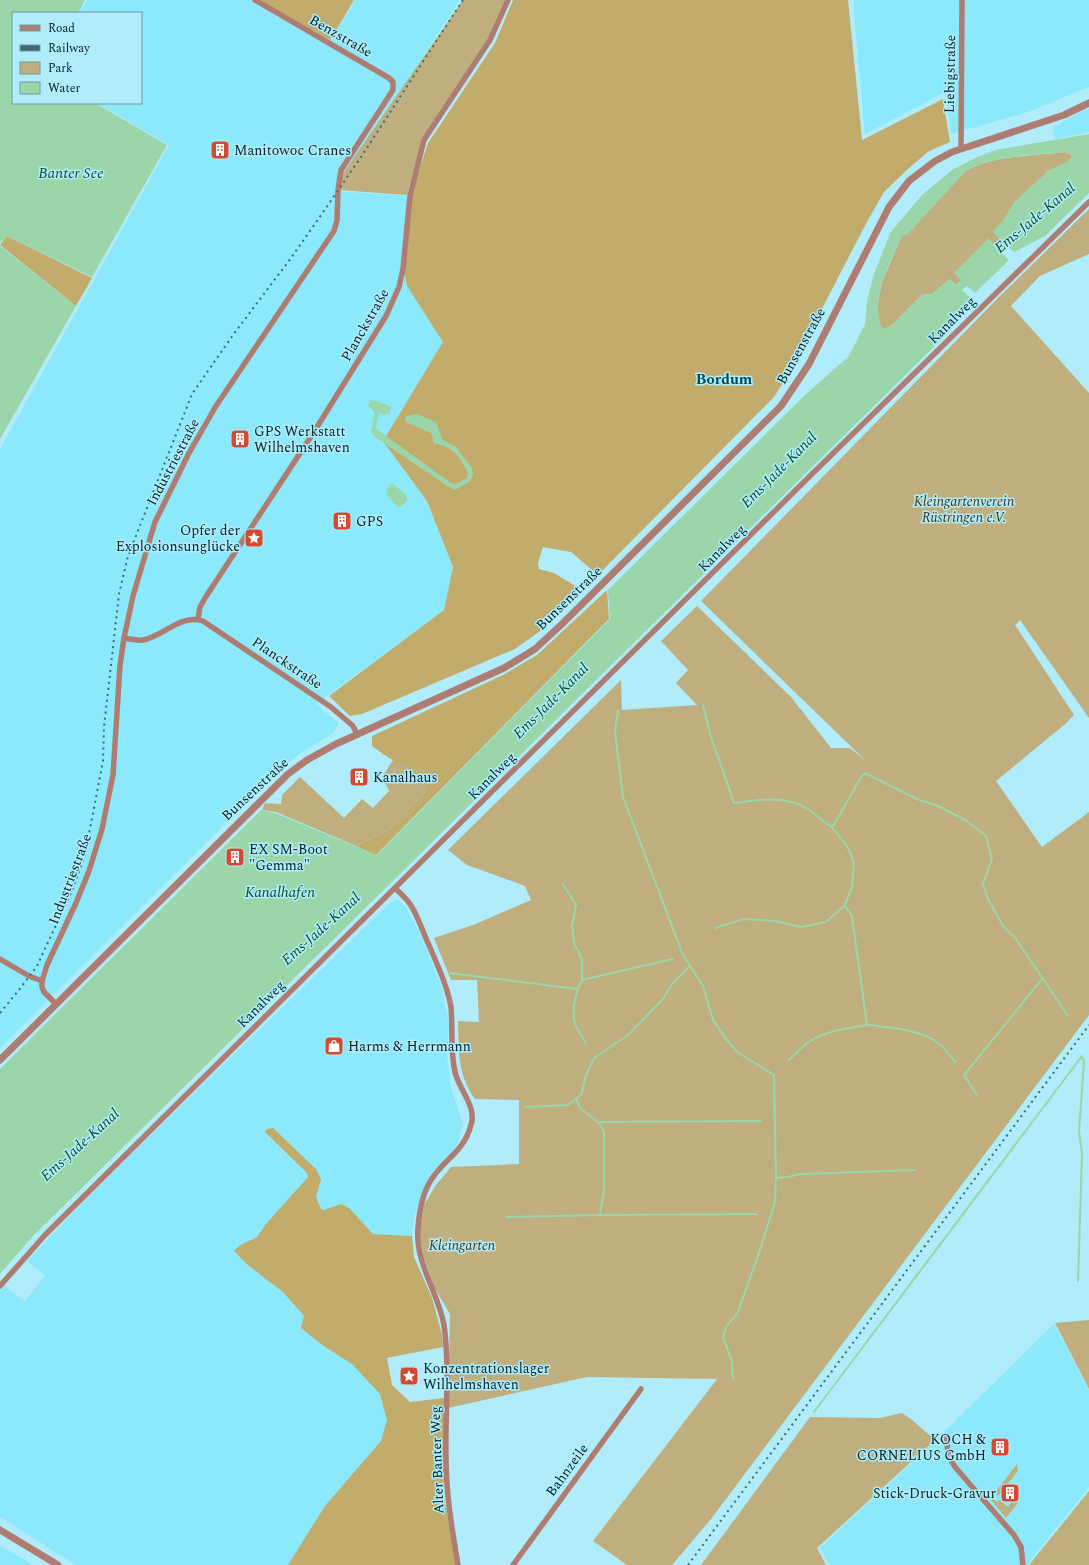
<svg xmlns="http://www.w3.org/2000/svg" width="1089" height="1565" font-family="Spectral,serif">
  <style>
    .built { fill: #8ce9fc }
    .green { fill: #bfaf7e }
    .forest { fill: #c1ac6b }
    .water { fill: #9ad6a9; fill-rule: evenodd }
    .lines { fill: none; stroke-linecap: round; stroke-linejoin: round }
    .stream { stroke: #9ad6a9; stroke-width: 2 }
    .minor { stroke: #af7c72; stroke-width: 5.5 }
    .tertiary { stroke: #af7c72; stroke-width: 7 }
    .rail { stroke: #3f6a73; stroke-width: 2; stroke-dasharray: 2 4; stroke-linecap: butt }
    .labels { text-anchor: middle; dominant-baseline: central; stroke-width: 3; stroke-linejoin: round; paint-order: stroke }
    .street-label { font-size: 14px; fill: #002228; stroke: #b0ecf9 }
    .poi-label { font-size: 14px; fill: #002228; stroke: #b0ecf9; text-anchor: start }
    .park-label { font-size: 14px; font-style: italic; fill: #3f3518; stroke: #b0ecf9 }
    .water-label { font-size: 15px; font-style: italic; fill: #074e25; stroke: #b0ecf9 }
    .neighbourhood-label { font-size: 15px; font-weight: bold; fill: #044953; stroke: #b0ecf9 }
  </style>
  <rect width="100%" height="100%" fill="#b0ecf9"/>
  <g class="built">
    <polygon points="87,0 254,0 329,42 355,0 460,0 335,191 411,196 403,266 407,286 443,342 383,441 427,501 453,567 444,610 316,704 339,724 333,733 295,757 230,819 0,1048 0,449 169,145 97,103 141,103 141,13 79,13"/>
    <polygon points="853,0 1089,0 1089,87 1028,112 951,134 945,92 865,134"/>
    <polygon points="1089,108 1089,132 1055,139 1053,127"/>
    <polygon points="398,900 406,907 419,932 441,985 449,1024 447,1055 451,1088 463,1124 458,1143 446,1161 427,1181 414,1216 412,1236 414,1257 432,1298 442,1335 387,1358 392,1385 410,1402 445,1398 444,1497 456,1565 76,1565 0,1517 0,1291 4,1286 25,1301 45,1276 27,1261 96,1189 149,1137 390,903"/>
    <polygon points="1054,1324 1089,1390 1089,1487 1027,1565 830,1565 820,1548 938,1438"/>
    <polygon points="0,1544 0,1545 33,1565 0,1565"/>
  </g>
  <g class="green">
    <polygon points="463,0 505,0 488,38 422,139 407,195 339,190 343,173"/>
    <path d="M1066 152 1070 154 1072 157 1068 162 1048 171 994 232 1001 240 995 246 989 239 955 273 962 280 956 285 950 279 932 294 922 295 891 326 882 330 878 318V302L882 282 902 235 966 171C993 155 1034 156 1066 152Z"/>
    <path d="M1089 209V254L1040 276 1011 306 1089 393V718L1020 620 1015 625 1074 715 1064 725 996 781 1042 847 1089 812V1015L711 1519 672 1565H627L593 1541 717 1379 587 1377 448 1408 450 1314 434 1287 423 1255 419 1230 424 1205 436 1185 451 1167 519 1164V1100L475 1099C457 1073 459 1052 458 1021L479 1022 477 980H451L434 938 473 925 531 900 525 886 467 865 448 850 621 680 622 710 697 705 676 683 688 670 661 641 697 606 791 697 831 748H850L866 761 701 601 1001 295Z"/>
    <polygon points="393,760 405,766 412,767 425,771 426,792 390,829 356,846 276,812 262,810 265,803 281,804 282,795 300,777 344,818 362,799 373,808 389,791 382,777"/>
    <polygon points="1089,1320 1089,1389 1055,1323"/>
    <polygon points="902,1413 911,1419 935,1440 817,1548 826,1565 701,1565 810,1417 880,1418"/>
    <polygon points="1017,1464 1018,1471 998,1496 996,1494 993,1498 997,1502 999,1500 1008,1507 1012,1501 1018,1503 1006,1518 990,1499"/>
    <polygon points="1089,1491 1089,1565 1029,1565"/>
  </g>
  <g class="forest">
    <polygon points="259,0 354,0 330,40"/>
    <polygon points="513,0 848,0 862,140 943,99 950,142 929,151 908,169 884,192 869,218 786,378 774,397 598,575 571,552 543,547 538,563 539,569 554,573 577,587 576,597 543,629 515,649 362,714 350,716 329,696 444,610 453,567 427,501 383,441 443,342 407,286 403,266 411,196 428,143 495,43"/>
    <polygon points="7,236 92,278 76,306 0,245"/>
    <path d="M607 590 609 619 376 855 356 846 390 829 426 792 425 771C418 769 408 768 403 765 392 761 382 753 372 746V736L503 675 537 655Z"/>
    <polygon points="273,1128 316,1169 321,1179 316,1197 321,1209 324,1210 341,1204 349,1208 373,1234 412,1236 414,1257 432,1298 442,1335 443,1347 387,1358 392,1385 410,1402 445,1398 444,1497 456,1565 288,1565 325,1506 381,1441 387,1420 380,1394 352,1364 325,1347 301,1328 304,1316 283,1292 249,1266 234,1251 240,1245 257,1237 266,1224 308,1177 307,1173 265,1132 267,1129"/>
  </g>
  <g class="water">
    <polygon points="0,0 85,0 78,13 13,13 13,103 95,103 167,145 92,277 7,236 0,243"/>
    <path d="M1089 134V193L1045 236 1014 252 1007 246 1001 252 1009 260 975 293 967 286 962 290 970 297 949 332 32 1237 0 1274V1069L261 810 275 813 377 855 610 619 608 590 803 397 849 356 865 324 867 302 873 277 890 233 922 195 952 170 975 158 996 150ZM1066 152 1070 154 1072 157 1068 162 1048 171 1014 202 1004 219 993 232 1001 240 995 246 988 239 954 273 961 280 957 285 950 279 932 294 922 295 891 326 882 329C870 296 889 265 902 236L908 234 966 171C992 155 1035 155 1066 152Z"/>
    <polygon points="0,246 76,306 0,439"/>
    <path d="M371 400 377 401 391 407 390 413 385 415 380 413 375 428 451 483 456 484 467 478 468 472C456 453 456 449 434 443L431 433 406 422 405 419 406 416 417 414 436 422 443 440 456 447 472 468 473 474 472 478 469 482 455 490 449 487 375 437 371 432 375 412 368 406Z"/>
    <polygon points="392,483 407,496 407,501 401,506 397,507 386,494 388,487"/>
  </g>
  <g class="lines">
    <g class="stream">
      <path d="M703 705 710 734 734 803C758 800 784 795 806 808 815 813 822 822 831 826L834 825 861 777 865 773 917 799 940 807 967 821 986 836 992 859 983 884 988 899 1003 926 1016 939 1068 1016"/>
      <polyline points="618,710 615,733 623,797 683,955 703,986 713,1020 726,1039 737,1052 774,1075 776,1178 775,1202 759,1253 737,1314 727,1325 723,1337 732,1361 733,1379"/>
      <polyline points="563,884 576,905 572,926 574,943 582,959 582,980"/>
      <path d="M845 905 852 917 867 1025C888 1027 922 1030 938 1043 945 1048 950 1056 955 1062"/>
      <polyline points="715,928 744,919 775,921 801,927 826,922 845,905 852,887 854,862 847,846 831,826"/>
      <polyline points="450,973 577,989"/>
      <path d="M586 1043C583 1037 577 1030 575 1024 572 1009 575 993 582 980L673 959"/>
      <path d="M789 1060C795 1054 801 1048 807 1043 824 1031 847 1028 867 1025"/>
      <polyline points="977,1095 964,1075 1042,979"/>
      <polyline points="525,1107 568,1105 581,1095 586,1075 594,1058 628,1035 663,999 672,984 690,966"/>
      <polyline points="598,1122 761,1121"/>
      <polyline points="776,1178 788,1177 800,1174 915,1170"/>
      <polyline points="600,1215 757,1214"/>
      <polyline points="507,1217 600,1215 604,1190 604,1131 598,1122 580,1108 576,1098"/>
      <polyline points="1078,1281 1082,1154 1079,1131 1084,1062 1082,1057"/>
      <polyline points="814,1412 1082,1056"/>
    </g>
    <g class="minor">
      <polyline points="961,148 962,0"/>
      <polyline points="198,619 200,607 205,598 312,435 386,316 399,287 403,269 410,196 424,140 490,40 508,0"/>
      <path d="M124 638C130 639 137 641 143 640 163 637 181 613 203 621L331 707 353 726 357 734"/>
      <path d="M395 888C400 893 406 898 410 904 418 916 422 930 428 943 437 964 447 985 451 1007 453 1029 450 1051 455 1072 459 1090 477 1106 471 1125 464 1152 444 1159 431 1180 423 1193 419 1213 418 1228 415 1263 438 1292 444 1325 450 1369 445 1414 446 1458 446 1494 452 1529 458 1565"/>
      <polyline points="0,959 29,976 42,981"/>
      <polyline points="56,1004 44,992 42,987 42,981 47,965 76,903 89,871 102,829 113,775 120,665 124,638 133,596 155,522 189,453 216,406 334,231 337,220 338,190 341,170 393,90 393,82 389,78 255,0"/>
      <polyline points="0,1286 45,1235 810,476 1089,202"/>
      <path d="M947 1436C946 1448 948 1457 955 1467L1014 1535 1021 1547 1023 1565"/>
      <polyline points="513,1565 641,1389"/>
    </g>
    <g class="tertiary">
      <polyline points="0,1060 288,774 307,760 336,744 504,668 535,649 561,625 781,406 809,364 889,207 909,181 935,161 952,152 1064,115 1089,103"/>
      <polyline points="0,1530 58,1565"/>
    </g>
    <g class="rail">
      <polyline points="0,1013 19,990 37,966 71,893 85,855 103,761 104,727 119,594 128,556 192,394 233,335 291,258 317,221 363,154 463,0"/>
      <polyline points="688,1565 1089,1025"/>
    </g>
  </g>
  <defs>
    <symbol id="building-square" viewBox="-11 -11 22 22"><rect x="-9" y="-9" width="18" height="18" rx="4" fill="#d54932" stroke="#b0ecf9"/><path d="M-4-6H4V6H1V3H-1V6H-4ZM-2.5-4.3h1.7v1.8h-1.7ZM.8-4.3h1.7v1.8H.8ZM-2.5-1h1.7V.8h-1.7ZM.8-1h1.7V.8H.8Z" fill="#fff"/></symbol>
    <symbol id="sight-square" viewBox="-11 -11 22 22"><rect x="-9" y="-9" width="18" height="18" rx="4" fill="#d54932" stroke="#b0ecf9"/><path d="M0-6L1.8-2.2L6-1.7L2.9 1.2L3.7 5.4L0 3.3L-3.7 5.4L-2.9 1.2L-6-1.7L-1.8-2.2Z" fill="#fff"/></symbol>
    <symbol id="shop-square" viewBox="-11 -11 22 22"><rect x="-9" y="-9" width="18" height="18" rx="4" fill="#d54932" stroke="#b0ecf9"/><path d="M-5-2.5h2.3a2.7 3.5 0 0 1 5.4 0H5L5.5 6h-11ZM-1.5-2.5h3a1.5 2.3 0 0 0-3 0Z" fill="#fff"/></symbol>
  </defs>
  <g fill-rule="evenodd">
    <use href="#building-square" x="209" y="139" width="22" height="22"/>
    <use href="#building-square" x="229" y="428" width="22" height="22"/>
    <use href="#building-square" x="331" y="510" width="22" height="22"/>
    <use href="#sight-square" x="243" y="527" width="22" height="22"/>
    <use href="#building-square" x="348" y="766" width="22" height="22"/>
    <use href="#building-square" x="224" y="846" width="22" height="22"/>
    <use href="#shop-square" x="323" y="1035" width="22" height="22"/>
    <use href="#sight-square" x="398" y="1365" width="22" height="22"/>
    <use href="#building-square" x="989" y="1436" width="22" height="22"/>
    <use href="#building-square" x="999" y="1482" width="22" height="22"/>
  </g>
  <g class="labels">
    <g class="street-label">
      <text transform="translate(341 36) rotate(30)">Benzstraße</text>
      <text transform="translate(950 74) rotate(-89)">Liebigstraße</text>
      <text transform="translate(952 320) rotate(-45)">Kanalweg</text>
      <text transform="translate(365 325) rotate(-60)">Planckstraße</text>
      <text transform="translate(801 346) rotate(-61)">Bunsenstraße</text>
      <text transform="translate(173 462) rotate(-62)">Industriestraße</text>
      <text transform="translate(722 548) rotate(-45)">Kanalweg</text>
      <text transform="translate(569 598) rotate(-44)">Bunsenstraße</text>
      <text transform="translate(287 663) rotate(34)">Planckstraße</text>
      <text transform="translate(492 776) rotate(-45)">Kanalweg</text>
      <text transform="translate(255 789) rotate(-43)">Bunsenstraße</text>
      <text transform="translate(70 879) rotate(-69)">Industriestraße</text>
      <text transform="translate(261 1004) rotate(-45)">Kanalweg</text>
      <text transform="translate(437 1460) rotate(-92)">Alter Banter Weg</text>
      <text transform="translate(567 1470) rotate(-54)">Bahnzeile</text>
    </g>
    <g class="poi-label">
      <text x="234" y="150">Manitowoc Cranes</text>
      <text x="254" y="431">GPS Werkstatt<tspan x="254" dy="16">Wilhelmshaven</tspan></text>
      <text x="356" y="521">GPS</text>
      <text x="240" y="530" text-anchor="end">Opfer der<tspan x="240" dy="16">Explosionsunglücke</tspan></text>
      <text x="373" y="777">Kanalhaus</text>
      <text x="249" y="849">EX SM-Boot<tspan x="249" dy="16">"Gemma"</tspan></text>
      <text x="348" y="1046">Harms &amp; Herrmann</text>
      <text x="423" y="1368">Konzentrationslager<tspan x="423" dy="16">Wilhelmshaven</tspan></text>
      <text x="986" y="1439" text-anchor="end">KOCH &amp;<tspan x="986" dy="16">CORNELIUS GmbH</tspan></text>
      <text x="996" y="1493" text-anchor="end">Stick-Druck-Gravur</text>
    </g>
    <g class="park-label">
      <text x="964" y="501">Kleingartenverein<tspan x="964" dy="16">Rüstringen e.V.</tspan></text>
      <text x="462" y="1245">Kleingarten</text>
    </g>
    <g class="water-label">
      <text x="71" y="173">Banter See</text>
      <text transform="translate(1035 218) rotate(-40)">Ems-Jade-Kanal</text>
      <text transform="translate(779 470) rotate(-45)">Ems-Jade-Kanal</text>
      <text transform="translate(551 701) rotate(-45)">Ems-Jade-Kanal</text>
      <text x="280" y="892">Kanalhafen</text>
      <text transform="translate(321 929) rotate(-42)">Ems-Jade-Kanal</text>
      <text transform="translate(80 1145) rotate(-42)">Ems-Jade-Kanal</text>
    </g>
    <g class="neighbourhood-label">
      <text x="724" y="379">Bordum</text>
    </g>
  </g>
  <rect x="12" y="12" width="130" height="92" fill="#b0ecf9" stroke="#6a9ba5"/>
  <rect x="20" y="25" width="20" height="6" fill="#af7c72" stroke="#6a9ba5"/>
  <text x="48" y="32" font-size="12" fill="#002228">Road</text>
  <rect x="20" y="45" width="20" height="6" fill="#3f6a73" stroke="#6a9ba5"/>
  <text x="48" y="52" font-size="12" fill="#002228">Railway</text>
  <rect x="20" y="62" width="20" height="12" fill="#bfaf7e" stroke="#6a9ba5"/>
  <text x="48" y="72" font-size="12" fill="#002228">Park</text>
  <rect x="20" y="82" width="20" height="12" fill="#9ad6a9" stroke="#6a9ba5"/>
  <text x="48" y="92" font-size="12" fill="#002228">Water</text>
</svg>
